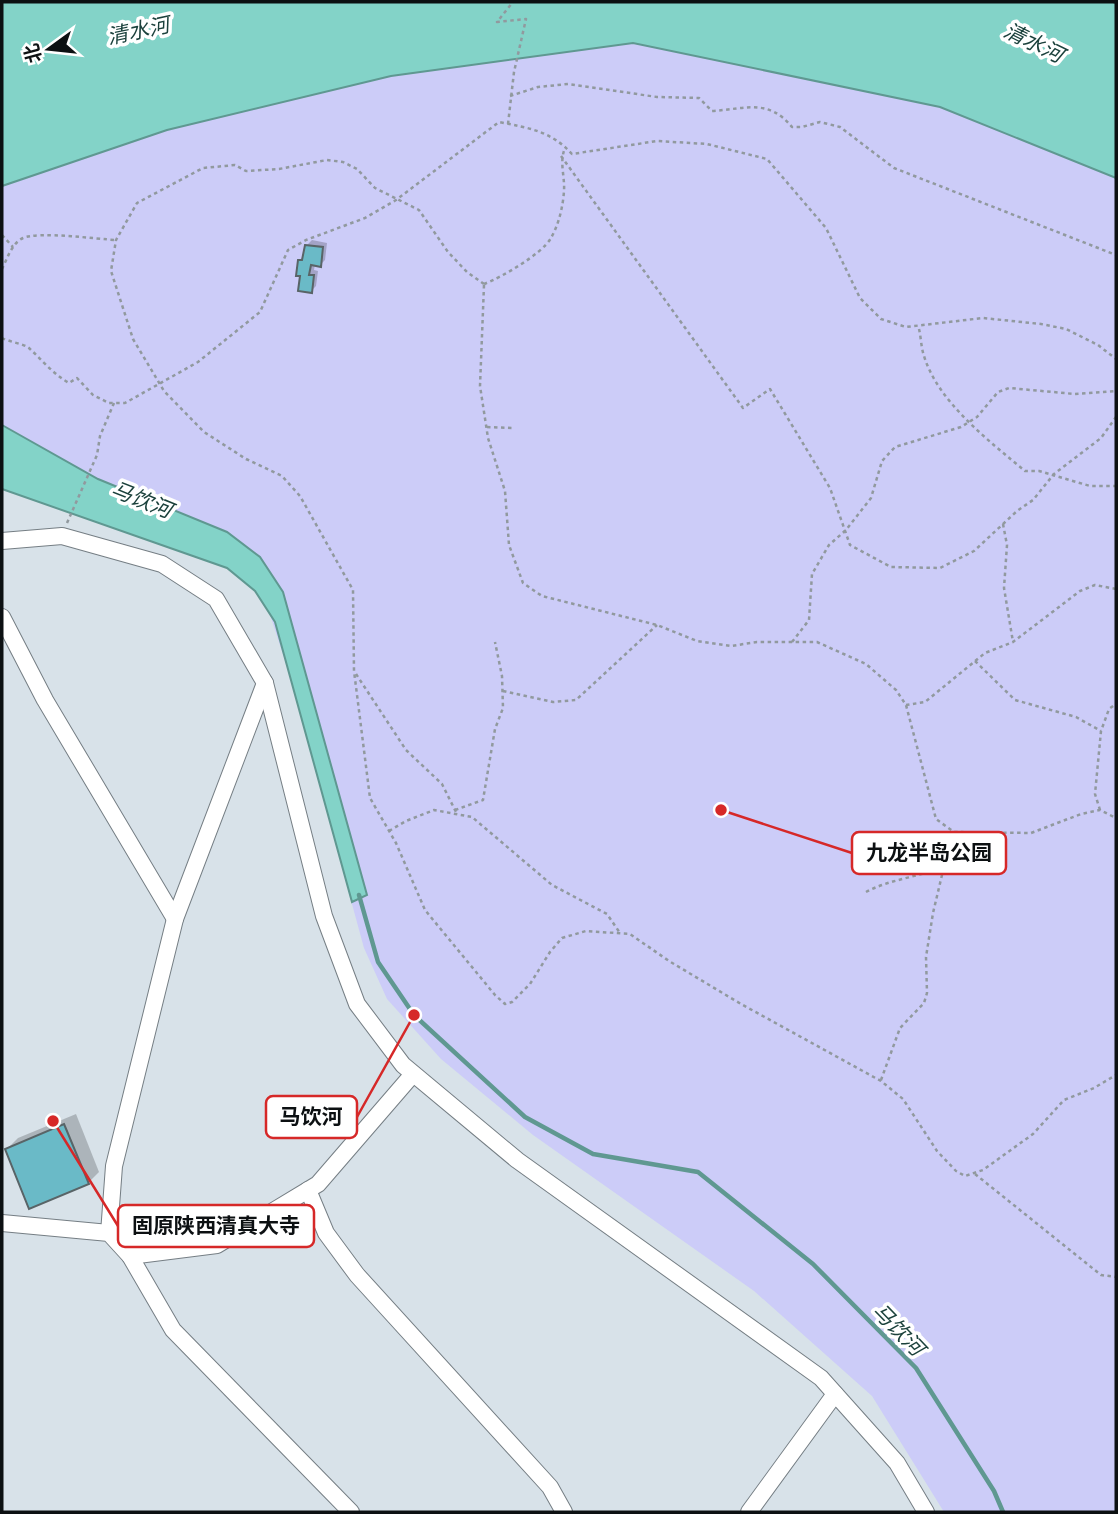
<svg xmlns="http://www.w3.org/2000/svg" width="1118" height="1514" font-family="'Open Sans','Noto Sans SC',sans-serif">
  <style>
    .green { fill: #ccccf8 }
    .water { fill: #83d3c8; stroke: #5f9891; stroke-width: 2 }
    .shadow { fill: #0003 }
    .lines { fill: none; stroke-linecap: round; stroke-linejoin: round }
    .stream { stroke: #5f9891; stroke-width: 4.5 }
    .building { fill: #6abac7; stroke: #596467; stroke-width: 2 }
    .minor-casing { stroke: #757e84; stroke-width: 18 }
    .path { stroke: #91999e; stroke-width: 2.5; stroke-dasharray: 3.5 3.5; stroke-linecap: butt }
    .minor { stroke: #fff; stroke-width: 16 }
    .labels { text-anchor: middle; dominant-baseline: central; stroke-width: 7; stroke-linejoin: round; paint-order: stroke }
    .water-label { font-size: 21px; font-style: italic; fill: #1b413c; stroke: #fff }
    .leader { fill: none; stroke: #d62828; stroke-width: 2.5 }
    .callout-dot { fill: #d62828; stroke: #fff; stroke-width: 2.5 }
    .callout { fill: #fff; stroke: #d62828; stroke-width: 2.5 }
    .callout-label { font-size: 21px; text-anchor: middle; font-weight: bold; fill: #0c1012 }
  </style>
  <rect width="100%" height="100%" fill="#d8e2e9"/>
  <polygon class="green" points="2,2 1116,2 1116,1512 944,1512 872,1396 754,1291 533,1135 441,1059 387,999 364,948 289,673 264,596 236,571 2,488"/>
  <g class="water">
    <polygon points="2,2 1113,2 1116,4 1116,178 940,107 633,43 391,76 167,130 2,186"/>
    <polygon points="2,425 98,479 227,532 260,557 283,592 367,895 352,902 275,622 255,591 227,568 2,489"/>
  </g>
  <g class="shadow">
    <polygon points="312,240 327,243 325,260 320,265 315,264 314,270 318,271 316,286 311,291 300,260 305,255 306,246"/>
    <polygon points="76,1114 99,1172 88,1183 7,1149 18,1138"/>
  </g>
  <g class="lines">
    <polyline class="stream" points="359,895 378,962 414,1015 525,1117 593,1154 698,1172 813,1264 916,1368 994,1491 1003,1512"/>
  </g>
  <g class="building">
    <polygon points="305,245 323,247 321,267 311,265 309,275 314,275 312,293 298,291 300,276 296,276 298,260 302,260"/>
    <polygon points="64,1124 89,1184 29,1209 5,1149"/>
  </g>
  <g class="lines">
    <defs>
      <g id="minor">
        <polyline points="2,541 62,536 162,564 216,599 265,683 324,916 357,1004 403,1065 517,1160 821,1378 897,1463 926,1512"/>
        <polyline points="2,617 45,700 175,919"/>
        <polyline points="308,1190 326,1233 357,1275 550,1487 564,1512"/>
        <polyline points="2,1223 109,1233 130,1256 173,1330 351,1512"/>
        <polyline points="109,1233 114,1166 175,919 265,683"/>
        <polyline points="130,1256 217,1245 318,1184 413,1074"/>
        <polyline points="749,1512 835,1394"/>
      </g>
    </defs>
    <use href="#minor" class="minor-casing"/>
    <g class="path">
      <path d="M510 96 538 87 568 84 657 97 699 98 712 111C746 109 768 98 792 127H802L820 122 840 127 894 168 1116 255"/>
      <polyline points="508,124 514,72 526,19 497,22 513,2"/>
      <polyline points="561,156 743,408 770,389 830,488 850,545 891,567 940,568 974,551 1017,511 1033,500 1054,474 1101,438 1116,417"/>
      <polyline points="2,235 13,247"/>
      <path d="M2 269C7 259 12 243 23 238 39 231 96 239 116 240"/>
      <polyline points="484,284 467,272 448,252 419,210 375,188 357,169 343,162 327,160 279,169 246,171 235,165 203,168 137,203 116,240 111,271 133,339 164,391 204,432 246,459 282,476 300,496 353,590 354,671 370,798 396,843 425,910 495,995 505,1004 512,1002 530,984 550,952 562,938 586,931 630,934 669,961 741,1004 881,1081 903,1099 937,1151 956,1171 965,1176 983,1170 1033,1134 1064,1100 1094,1088 1116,1075"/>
      <path d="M484 284C502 277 542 254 551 238 559 224 563 206 564 191 565 176 559 162 565 148"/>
      <polyline points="484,285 480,386 488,438 505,491 509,545 523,583 542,596 657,625 697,641 731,646 757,642 817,642 866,664 896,690 906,705 936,819 954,832 1031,833 1081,814 1100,810 1116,818"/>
      <path d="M919 329C921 337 921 347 924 356 938 402 989 441 1025 471H1039L1090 486H1116"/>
      <path d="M2 338C10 342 24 344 29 348 42 360 53 374 69 383L77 378 93 395 109 403H125L198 362 260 312 288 250 306 240 365 218 396 200 499 122C529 128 551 131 572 154L657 141 707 144 767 159 826 228 860 298 881 319 906 327 983 318 1041 324 1066 329 1098 345 1116 359"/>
      <polyline points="487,427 513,428"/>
      <polyline points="67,523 97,455 100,436 114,403"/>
      <polyline points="1003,524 1007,545 1004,588 1013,642"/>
      <polyline points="792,642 809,620 812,574 829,545 846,530 871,498 882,461 895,447 961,427 977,417 998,392 1009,388 1075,394 1116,391"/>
      <polyline points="975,661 1015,700 1076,717 1101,731"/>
      <polyline points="356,674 406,750 442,784 457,814"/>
      <polyline points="503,691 553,702 576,700 657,625"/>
      <polyline points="906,705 925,702 985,653 1013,642 1080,591 1095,585 1116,589"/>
      <polyline points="455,810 483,800 495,729 503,708 502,676 495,642"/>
      <polyline points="1100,810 1095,794 1101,731 1109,709 1116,704"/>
      <polyline points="389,831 406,821 434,810 472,817 552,885 607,914 620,933"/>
      <path d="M866 892C890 879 920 877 945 866 961 858 976 843 990 832"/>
      <polyline points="881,1080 900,1028 924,1003 927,993 926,957 933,913 942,875 947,865"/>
      <polyline points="975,1174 1101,1275 1116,1277"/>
    </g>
    <use href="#minor" class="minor"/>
  </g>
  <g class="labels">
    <g class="water-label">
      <text transform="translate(138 30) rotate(-12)">清水河</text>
      <text transform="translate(1034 42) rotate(26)">清水河</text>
      <text transform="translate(142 499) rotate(22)">马饮河</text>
      <text transform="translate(899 1329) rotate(46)">马饮河</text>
    </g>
  </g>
  <path class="leader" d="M721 810L852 853M414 1015L357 1117M53 1121L118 1226"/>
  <g class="callout-dot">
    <circle cx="721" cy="810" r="7"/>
    <circle cx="414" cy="1015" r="7"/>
    <circle cx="53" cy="1121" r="7"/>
  </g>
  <g class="callout">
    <rect x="852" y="832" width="154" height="42" rx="7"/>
    <rect x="266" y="1096" width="91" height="42" rx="7"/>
    <rect x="118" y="1205" width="196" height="42" rx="7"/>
  </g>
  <g class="callout-label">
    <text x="929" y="860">九龙半岛公园</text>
    <text x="311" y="1124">马饮河</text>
    <text x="216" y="1233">固原陕西清真大寺</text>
  </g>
  <rect width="1118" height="1514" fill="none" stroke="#0c1012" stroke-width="7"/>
  <g transform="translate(49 49) rotate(255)" stroke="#ffffff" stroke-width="5" paint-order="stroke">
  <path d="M0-5L12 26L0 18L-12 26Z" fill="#0c1012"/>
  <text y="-10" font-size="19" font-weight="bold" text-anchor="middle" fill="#0c1012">北</text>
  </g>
</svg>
